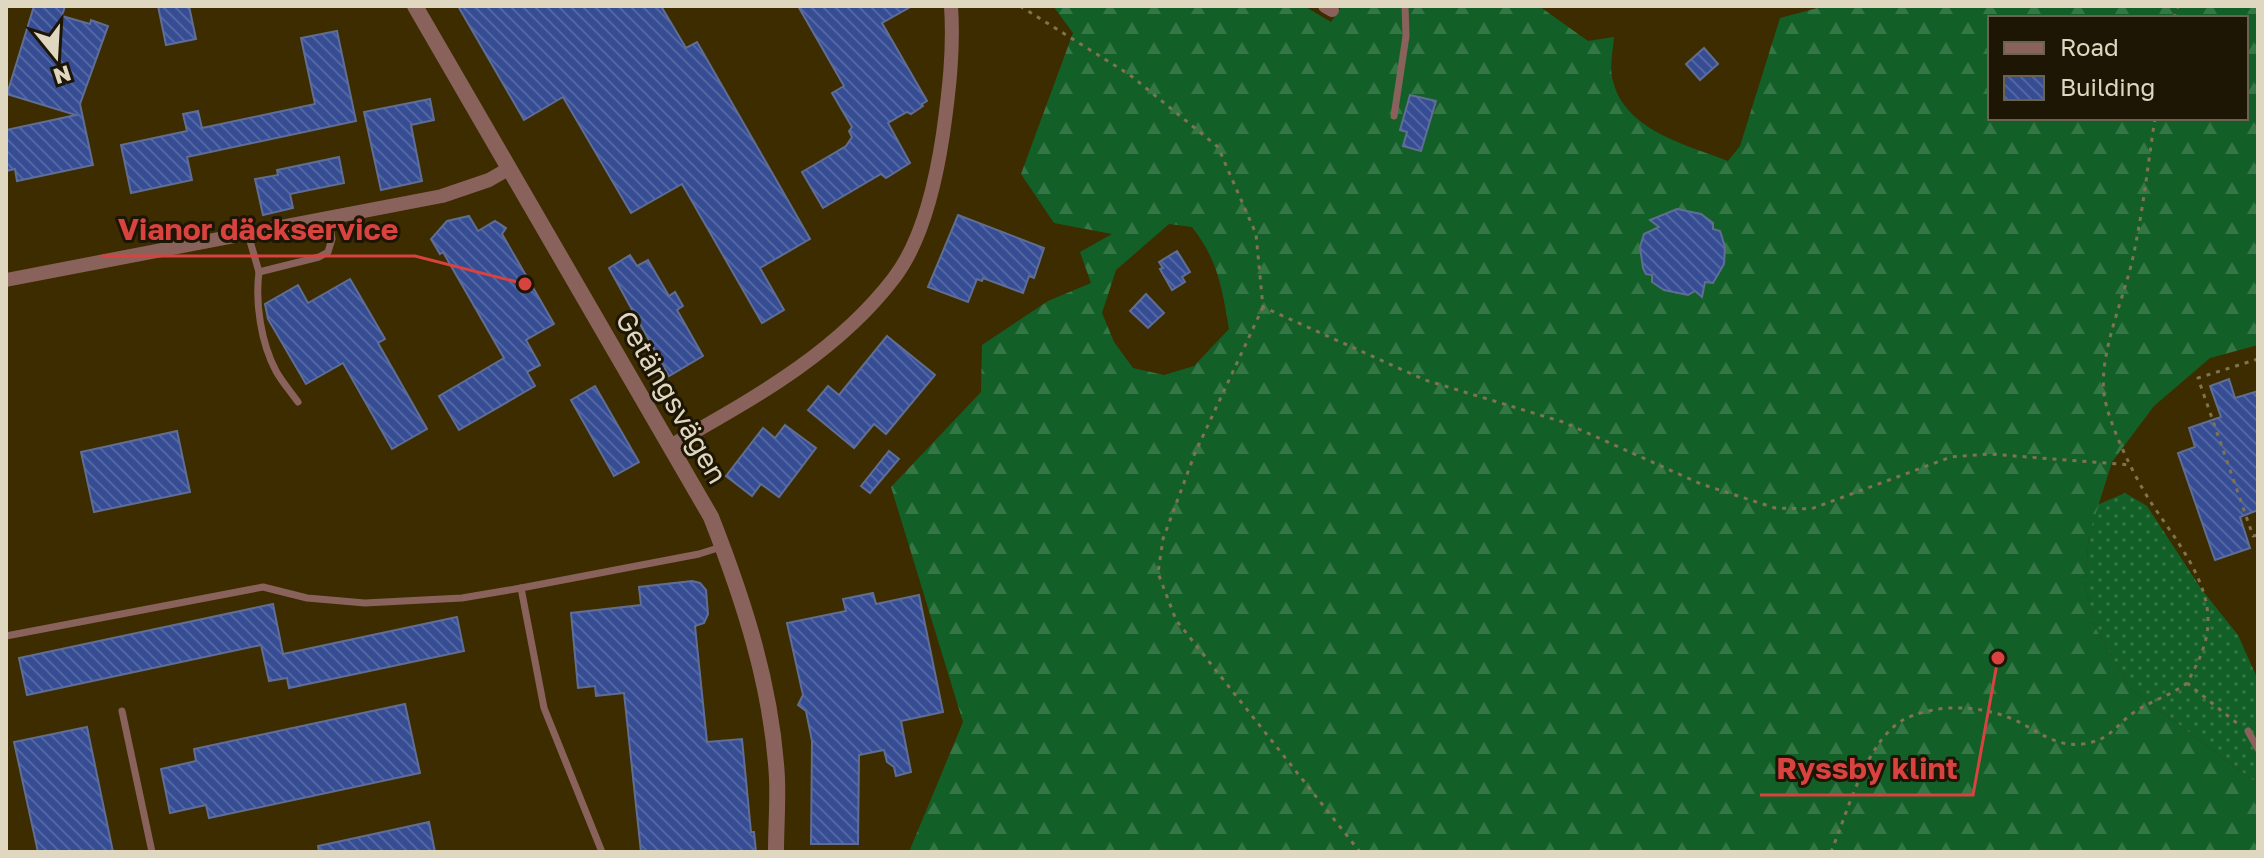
<svg xmlns="http://www.w3.org/2000/svg" width="2264" height="858" font-family="'Golos Text',sans-serif">
  <style>
    .grass { fill: url(#grass-dots) }
    .forest { fill: url(#forest-firs); fill-rule: evenodd }
    .building { fill: url(#building-back-hatch); stroke: #606e95; stroke-width: 2 }
    .lines { fill: none; stroke-linecap: round; stroke-linejoin: round }
    .path { stroke: #807350; stroke-width: 3; stroke-dasharray: 4 6; stroke-linecap: butt }
    .service { stroke: #8a625c; stroke-width: 7 }
    .minor { stroke: #8a625c; stroke-width: 14 }
    .tertiary { stroke: #8a625c; stroke-width: 16 }
    .labels { text-anchor: middle; dominant-baseline: central; stroke-width: 6; stroke-linejoin: round; paint-order: stroke }
    .street-label { font-size: 28px; fill: #e0d7c0; stroke: #1d1605 }
    .leader { fill: none; stroke: #d8423f; stroke-width: 3 }
    .callout-dot { fill: #d8423f; stroke: #1d1605; stroke-width: 3 }
    .callout-label { font-size: 30px; text-anchor: middle; font-weight: bold; fill: #d8423f; stroke: #1d1605; stroke-width: 6; stroke-linejoin: round; paint-order: stroke }
  </style>
  <defs>
    <pattern id="grass-dots" width="8" height="8" patternUnits="userSpaceOnUse" patternTransform="scale(2)"><rect width="8" height="8" fill="#126028"/><path d="M2 2h.1M6 6h.1" fill="none" stroke="#347645" stroke-width="1.8" stroke-linecap="round"/></pattern>
    <pattern id="forest-firs" width="22" height="20" patternUnits="userSpaceOnUse" patternTransform="scale(2)"><rect width="22" height="20" fill="#126028"/><path d="M5 1l3.5 6h-7zM16 11l3.5 6h-7z" fill="#347645"/></pattern>
    <pattern id="building-back-hatch" width="6" height="6" patternUnits="userSpaceOnUse" patternTransform="scale(2)"><rect width="6" height="6" fill="#364d94"/><path d="M-1 5l2 2M0 0l6 6M5-1l2 2" fill="none" stroke="#5366a1"/></pattern>
  </defs>
  <rect width="100%" height="100%" fill="#3c2c00"/>
  <polygon class="grass" points="2125,493 2147,506 2202,590 2238,635 2258,680 2258,784 2130,688 2095,627 2085,584 2089,535 2097,505"/>
  <path class="forest" d="M1053 6H1304L1331 22 1342 6H1539L1588 41 1614 37C1613 50 1609 69 1613 81 1625 131 1688 145 1728 161L1740 146 1780 18 1825 6H2258V345L2210 358 2154 406 2112 462 2089 535 2085 584 2095 627 2130 688 2258 784V852H909L963 722 891 487 981 392 982 345 1048 301 1091 283 1080 252 1112 234 1054 223 1021 174 1073 33ZM1990 18H2246V118H1990ZM1169 224 1192 227C1218 260 1222 288 1229 329L1194 366 1164 375 1133 368 1114 342 1102 313 1116 270Z"/>
  <g class="building">
    <polygon points="34,6 65,6 62,16 90,24 91,20 108,26 80,104 93,165 17,181 15,169 6,171 6,130 76,115 7,94"/>
    <polygon points="158,6 189,6 196,39 166,45"/>
    <polygon points="458,6 661,6 686,48 697,42 810,239 760,268 784,310 762,323 682,184 631,213 563,97 524,120"/>
    <polygon points="798,6 912,6 882,23 927,101 922,104 923,106 911,114 907,112 888,123 910,163 886,178 881,174 823,208 802,172 846,146 852,137 849,131 852,127 832,93 844,86"/>
    <polygon points="337,31 356,121 187,157 192,180 131,193 121,145 187,131 183,114 198,111 202,128 315,104 301,38"/>
    <polygon points="1704,48 1718,64 1700,80 1686,64"/>
    <polygon points="1410,95 1436,101 1421,151 1403,146 1407,132 1400,130"/>
    <polygon points="430,99 434,120 411,125 422,181 381,190 364,112"/>
    <polygon points="339,157 344,183 290,194 293,208 263,215 255,179 278,175 277,170"/>
    <polygon points="1677,209 1701,214 1713,223 1713,229 1720,231 1722,237 1725,247 1724,264 1713,283 1705,282 1702,297 1695,291 1688,295 1664,290 1652,282 1652,275 1646,274 1643,268 1640,247 1644,234 1659,227 1650,220"/>
    <polygon points="958,215 1044,248 1034,278 1029,276 1023,293 983,278 982,281 977,279 968,302 928,287"/>
    <polygon points="469,216 478,231 495,221 506,228 502,234 554,324 526,340 540,365 527,372 535,386 459,430 439,396 504,358 443,252 440,254 431,239 447,221"/>
    <polygon points="1177,251 1190,272 1182,277 1185,282 1172,290 1160,269 1163,268 1159,262"/>
    <polygon points="630,255 637,266 648,260 669,296 675,292 683,306 677,310 703,356 669,376 609,268"/>
    <polygon points="350,279 385,339 378,343 427,429 392,449 343,363 306,384 268,319 265,304 298,285 308,303"/>
    <polygon points="1146,294 1164,313 1148,328 1130,311"/>
    <polygon points="887,336 935,375 886,434 874,424 854,448 808,410 828,386 839,395"/>
    <polygon points="2229,379 2235,398 2258,391 2258,510 2240,517 2250,548 2215,560 2178,453 2195,447 2189,428 2221,417 2210,386"/>
    <polygon points="595,386 639,462 614,476 571,400"/>
    <polygon points="785,425 816,448 779,497 761,484 752,496 726,476 763,428 775,438"/>
    <polygon points="177,431 190,492 94,512 81,452"/>
    <polygon points="889,451 899,459 870,493 861,486"/>
    <polygon points="692,581 700,583 706,590 708,614 704,623 695,626 707,742 742,739 751,832 754,832 756,852 641,852 624,693 596,696 595,686 578,688 571,613 641,605 639,587"/>
    <polygon points="873,593 876,604 919,595 943,712 901,721 911,772 896,776 894,767 887,762 884,750 859,755 858,844 811,844 812,741 806,711 798,705 803,695 787,623 846,611 843,599"/>
    <polygon points="273,604 283,654 457,617 464,651 289,688 287,678 269,681 261,645 27,695 19,658"/>
    <polygon points="405,704 420,773 209,818 206,805 170,813 161,769 196,761 194,749"/>
    <polygon points="87,727 113,852 38,852 14,742"/>
    <polygon points="429,822 435,852 319,852 318,846"/>
  </g>
  <g class="lines">
    <g class="path">
      <polyline points="1020,6 1130,75 1218,147 1256,234 1263,307 1425,380 1563,422 1701,484 1775,508 1811,509 1951,457 1989,454 2131,465"/>
      <polyline points="2174,18 2178,6"/>
      <path d="M2155 118C2148 164 2143 211 2133 257 2124 299 2099 352 2104 394 2108 423 2134 476 2150 501 2172 535 2208 577 2208 620 2208 644 2198 663 2187 683L2238 724"/>
      <polyline points="1263,307 1195,453 1163,539 1158,573 1176,620 1360,852"/>
      <polyline points="2258,359 2198,378 2253,536 2258,535"/>
      <path d="M1831 852C1847 814 1866 741 1903 720 1913 714 1928 711 1938 709 1963 706 1987 709 2010 718 2035 728 2054 748 2083 744 2110 740 2113 728 2133 713 2150 701 2170 696 2187 683"/>
    </g>
    <g class="service">
      <polyline points="1394,116 1406,36 1405,6"/>
      <polyline points="248,234 259,272 319,257 328,252 332,239 329,220"/>
      <path d="M259 272C255 303 261 343 276 371 282 382 291 392 298 402"/>
      <polyline points="6,636 263,587 307,598 365,603 462,598 521,588"/>
      <polyline points="122,711 152,852"/>
      <polyline points="2248,731 2258,749"/>
      <polyline points="602,852 544,708 521,588 699,554 721,547"/>
    </g>
    <g class="minor">
      <polyline points="1325,6 1332,10"/>
      <polyline points="6,280 442,196 489,180 508,169"/>
      <path d="M670 446C752 399 836 354 894 278 923 240 936 181 943 134 949 92 954 49 951 6"/>
    </g>
    <path class="tertiary" d="M415 6 711 517C744 601 772 687 777 778 778 803 776 828 776 852"/>
  </g>
  <g class="labels">
    <g class="street-label">
      <text transform="translate(672 397) rotate(60)">Getängsvägen</text>
    </g>
  </g>
  <path class="leader" d="M525 284L415 256H102M1998 658L1973 795H1760"/>
  <g class="callout-dot">
    <circle cx="525" cy="284" r="8"/>
    <circle cx="1998" cy="658" r="8"/>
  </g>
  <g class="callout-label">
    <text x="258" y="240">Vianor däckservice</text>
    <text x="1867" y="779">Ryssby klint</text>
  </g>
  <rect width="2264" height="858" fill="none" stroke="#e0d7c0" stroke-width="16"/>
  <rect x="1988" y="16" width="260" height="104" fill="#1d1605" stroke="#6b6350" stroke-width="2"/>
  <rect x="2004" y="42" width="40" height="12" fill="#8a625c" stroke="#6b6350" stroke-width="2"/>
  <text x="2060" y="56" font-size="24" fill="#e0d7c0">Road</text>
  <rect x="2004" y="76" width="40" height="24" fill="url(#building-back-hatch)" stroke="#6b6350" stroke-width="2"/>
  <text x="2060" y="96" font-size="24" fill="#e0d7c0">Building</text>
  <g transform="translate(56 56) rotate(162)" stroke="#1d1605" stroke-width="6" paint-order="stroke">
  <path d="M0-6L14 30L0 20L-14 30Z" fill="#e0d7c0"/>
  <text y="-12" font-size="22" font-weight="bold" text-anchor="middle" fill="#e0d7c0">N</text>
  </g>
</svg>
